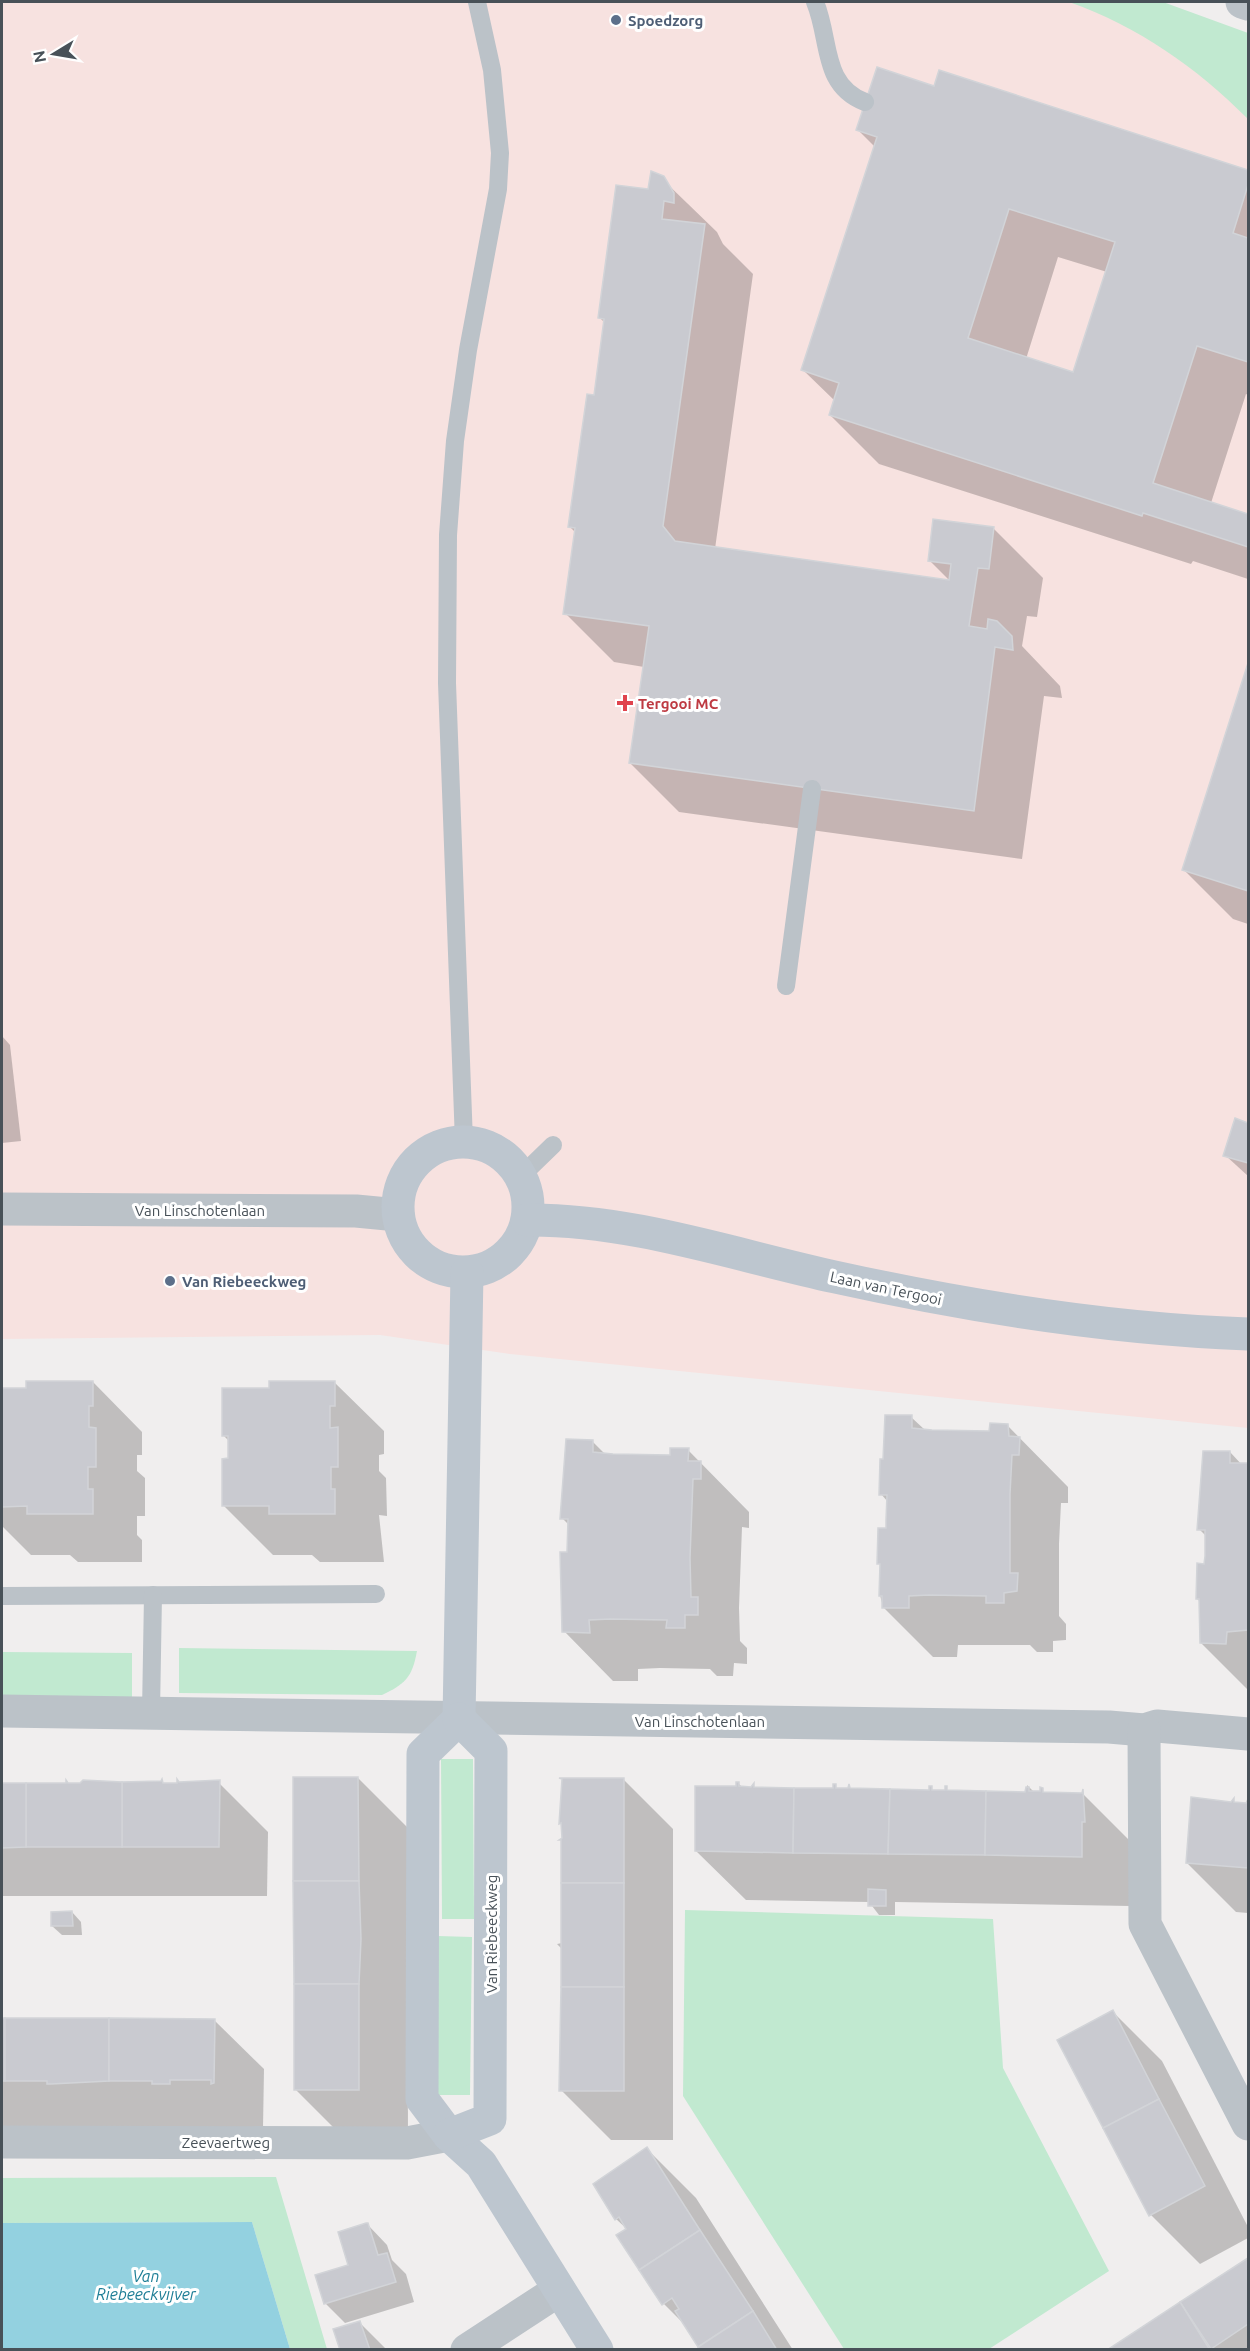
<svg xmlns="http://www.w3.org/2000/svg" width="1250" height="2351" font-family="Ubuntu,sans-serif">
  <style>
    .medical { fill: #f7e2e0 }
    .green { fill: #c1e9d0 }
    .water { fill: #93d1e0 }
    .shadow { fill: #0003; fill-rule: evenodd }
    .building { fill: #c9cad0; stroke: #d2d4d8; stroke-width: 1.5; fill-rule: evenodd }
    .lines { fill: none; stroke-linecap: round; stroke-linejoin: round }
    .lane { stroke: #bbc2c8; stroke-width: 18 }
    .street { stroke: #bbc2c8; stroke-width: 33 }
    .secondary { stroke: #bdc6cf; stroke-width: 33 }
    .service-dot { fill: #5c6f8a; stroke: #fff; stroke-width: 2 }
    .health-dot { fill: #e0444e; stroke: #fff; stroke-width: 2 }
    .labels { text-anchor: middle; dominant-baseline: central; stroke-width: 6; stroke-linejoin: round; paint-order: stroke }
    .service-label { font-size: 15px; font-weight: bold; fill: #4e5e75; stroke: #fff; text-anchor: start }
    .health-label { font-size: 15px; font-weight: bold; fill: #be3a42; stroke: #fff; text-anchor: start }
    .street-label { font-size: 15px; fill: #485158; stroke: #fff }
    .water-label { font-size: 16px; font-style: italic; fill: #1e7e96; stroke: #fff }
  </style>
  <rect width="100%" height="100%" fill="#f0eeee"/>
  <polygon class="medical" points="2,2 1093,2 1248,71 1248,1428 510,1354 380,1335 2,1339"/>
  <g class="green">
    <path d="M1069 2H1163L1248 33V119C1196 67 1139 27 1069 2Z"/>
    <path d="M179 1648 417 1651C412 1678 405 1684 382 1695L179 1693Z"/>
    <polygon points="2,1652 132,1653 132,1698 2,1697"/>
    <polygon points="441,1759 473,1759 474,1919 442,1919"/>
    <polygon points="685,1910 993,1919 1003,2068 1109,2271 989,2349 844,2349 683,2096"/>
    <polygon points="438,1936 472,1937 470,2095 436,2095"/>
    <polygon points="276,2177 327,2349 290,2349 252,2222 2,2223 2,2178"/>
  </g>
  <polygon class="water" points="252,2222 290,2349 2,2349 2,2223"/>
  <g class="shadow">
    <path d="M940 72 1248 172V395L1246 394 1211 503 1248 515V579L1193 561 1191 564 879 464 830 415 835 401 803 370 875 147 858 130 935 88ZM1058 257 1107 272 1074 374 1026 359Z"/>
    <polygon points="657,174 717,232 723,244 753,274 715,549 951,582 929,560 993,528 1043,578 1037,617 1027,616 1022,646 1060,686 1062,698 1044,696 1022,859 679,812 630,763 644,667 614,662 565,613 576,533 570,527 595,396 605,323 599,317"/>
    <polygon points="1248,668 1248,924 1233,919 1184,870"/>
    <polygon points="2,1036 10,1045 21,1141 2,1143"/>
    <polygon points="1236,1120 1248,1124 1248,1176 1225,1155"/>
    <polygon points="93,1382 142,1432 142,1455 137,1455 137,1471 145,1478 145,1516 137,1516 137,1535 142,1540 142,1562 78,1562 70,1555 31,1555 2,1526 2,1390 28,1390"/>
    <polygon points="334,1382 384,1431 384,1454 379,1455 379,1471 386,1478 387,1516 379,1515 384,1562 320,1562 312,1555 273,1555 224,1506 230,1460 229,1441 224,1436 270,1389"/>
    <polygon points="911,1417 925,1430 991,1432 1007,1425 1068,1487 1068,1503 1061,1503 1059,1544 1059,1616 1066,1624 1066,1640 1053,1641 1053,1652 1037,1652 1030,1645 958,1645 957,1657 933,1657 883,1607 880,1595 880,1530 887,1530 888,1502 881,1494 884,1460"/>
    <polygon points="592,1441 606,1455 672,1456 688,1450 749,1512 749,1528 742,1527 739,1608 740,1641 747,1648 747,1664 734,1663 733,1676 717,1676 710,1669 660,1668 638,1669 638,1681 613,1681 564,1631 570,1526 562,1518"/>
    <polygon points="1230,1452 1243,1466 1248,1466 1248,1690 1201,1643 1201,1602 1197,1599 1206,1565 1207,1537 1199,1529"/>
    <polygon points="358,1778 407,1827 408,2139 344,2138 295,2089"/>
    <polygon points="624,1780 673,1829 673,2140 611,2140 562,2091 563,1950 557,1944 562,1943"/>
    <polygon points="219,1783 268,1832 267,1896 2,1896 2,1784"/>
    <polygon points="739,1784 743,1788 1027,1793 1027,1785 1035,1793 1083,1794 1132,1843 1130,1906 895,1902 895,1915 879,1915 869,1902 746,1900 696,1851"/>
    <polygon points="1192,1800 1248,1804 1248,1913 1236,1912 1187,1863"/>
    <polygon points="72,1912 81,1922 82,1935 62,1935 52,1926"/>
    <polygon points="1113,2012 1162,2061 1248,2227 1248,2238 1200,2264 1151,2215"/>
    <polygon points="2,2020 214,2020 264,2069 263,2128 2,2130"/>
    <polygon points="647,2149 696,2198 793,2350 701,2350 686,2326 664,2304 627,2229 616,2219"/>
    <polygon points="368,2225 387,2245 392,2260 406,2274 414,2302 345,2323 325,2303 350,2266"/>
    <polygon points="1248,2260 1248,2350 1109,2350"/>
    <polygon points="360,2323 387,2350 341,2350"/>
  </g>
  <g class="building">
    <path d="M877 67 934 86 939 70 1248 170V185L1233 233 1248 238V362L1197 346 1153 483 1248 514V547L1143 513 1142 516 829 415 839 383 801 370 877 137 856 130ZM1009 209 1115 242 1073 372 968 338Z"/>
    <polygon points="651,171 664,176 674,193 674,203 664,201 662,219 705,224 663,526 675,541 949,580 951,564 928,561 933,519 994,527 989,569 978,568 969,626 987,629 988,619 997,621 1012,636 1013,650 995,647 974,811 629,763 649,626 563,614 575,528 568,527 587,394 594,395 604,319 598,318 616,185 648,189"/>
    <polygon points="1248,663 1248,891 1182,870"/>
    <polygon points="1235,1118 1248,1123 1248,1163 1223,1156"/>
    <polygon points="26,1381 93,1381 93,1406 89,1406 89,1427 96,1428 96,1467 88,1467 88,1489 93,1489 93,1514 27,1514 27,1506 2,1507 2,1388 26,1388"/>
    <polygon points="269,1381 335,1381 335,1406 330,1406 330,1428 338,1427 338,1467 331,1467 331,1489 335,1489 335,1514 269,1514 269,1506 222,1506 222,1459 228,1458 228,1436 222,1436 222,1388 269,1388"/>
    <polygon points="885,1415 912,1415 912,1428 932,1430 989,1431 990,1423 1008,1424 1009,1436 1020,1437 1019,1455 1012,1455 1010,1494 1010,1573 1018,1573 1017,1591 1004,1593 1004,1603 986,1603 986,1596 929,1595 909,1596 909,1608 882,1608 882,1596 879,1596 880,1564 877,1564 878,1528 886,1528 886,1520 887,1495 879,1495 880,1459 883,1459"/>
    <polygon points="566,1439 593,1440 593,1452 613,1454 670,1455 670,1448 689,1448 688,1461 701,1461 701,1479 693,1479 690,1558 691,1597 698,1597 698,1615 685,1615 685,1628 666,1628 667,1620 610,1619 589,1620 590,1633 562,1632 560,1552 567,1552 568,1519 560,1519"/>
    <polygon points="1203,1451 1230,1451 1230,1463 1248,1463 1248,1630 1227,1632 1226,1644 1200,1643 1199,1599 1196,1599 1197,1563 1204,1564 1205,1556 1205,1530 1197,1530"/>
    <polygon points="293,1777 358,1777 359,1881 293,1881"/>
    <polygon points="559,1778 624,1778 624,1883 561,1883 561,1840 559,1840 562,1838 561,1823 559,1824 562,1779"/>
    <polygon points="162,1779 163,1783 177,1783 177,1779 179,1782 220,1780 219,1847 122,1847 122,1782 161,1781"/>
    <polygon points="66,1780 68,1783 80,1783 83,1780 122,1782 122,1847 26,1847 26,1783 66,1783"/>
    <polygon points="736,1782 739,1782 739,1786 751,1787 754,1783 754,1787 794,1788 793,1853 695,1851 695,1786 736,1786"/>
    <polygon points="2,1783 26,1783 26,1847 2,1848"/>
    <polygon points="833,1784 836,1784 836,1788 848,1788 849,1784 850,1788 890,1789 888,1854 793,1853 794,1788 833,1788"/>
    <polygon points="929,1786 932,1786 932,1790 945,1790 945,1786 947,1786 947,1790 986,1791 985,1855 888,1854 890,1789 929,1790"/>
    <polygon points="1026,1787 1029,1787 1029,1791 1040,1791 1040,1787 1043,1788 1043,1792 1082,1793 1083,1789 1085,1822 1082,1822 1082,1857 985,1855 986,1791 1025,1792"/>
    <polygon points="1191,1797 1231,1802 1234,1798 1234,1802 1246,1803 1248,1799 1248,1868 1186,1863"/>
    <polygon points="293,1881 359,1881 361,1939 359,1984 294,1984"/>
    <rect x="561" y="1883" width="63" height="104"/>
    <polygon points="868,1889 886,1890 886,1906 868,1906"/>
    <polygon points="72,1911 73,1926 51,1926 51,1912"/>
    <rect x="294" y="1984" width="65" height="106"/>
    <polygon points="561,1987 624,1987 624,2091 559,2091"/>
    <polygon points="1113,2010 1159,2099 1103,2128 1057,2040"/>
    <rect x="2" y="2018" width="3" height="63"/>
    <polygon points="5,2018 109,2018 109,2081 51,2084 47,2084 47,2081 5,2081"/>
    <polygon points="109,2018 215,2019 214,2083 211,2084 211,2080 170,2080 170,2084 152,2084 152,2081 109,2081"/>
    <polygon points="1159,2099 1205,2186 1149,2216 1103,2128"/>
    <polygon points="647,2147 700,2230 639,2270 616,2235 626,2229 619,2217 615,2220 593,2184"/>
    <polygon points="366,2223 368,2223 378,2255 387,2253 396,2282 324,2304 315,2275 348,2265 338,2232"/>
    <polygon points="700,2230 753,2311 698,2347 675,2311 679,2309 672,2298 662,2305 639,2270"/>
    <polygon points="1248,2258 1248,2324 1211,2349 1180,2302"/>
    <polygon points="1180,2302 1210,2350 1107,2350"/>
    <polygon points="753,2311 777,2350 700,2350 698,2347"/>
    <polygon points="360,2321 370,2350 340,2350 333,2329"/>
  </g>
  <g class="lines">
    <g class="lane">
      <path d="M815 2C831 40 821 85 865 102"/>
      <polyline points="786,986 812,789"/>
      <polyline points="464,1142 447,683 448,535 455,441 468,350 498,189 500,153 492,70 477,2"/>
      <polyline points="521,1176 553,1145"/>
      <polyline points="2,1596 376,1594"/>
      <polyline points="151,1712 153,1595"/>
    </g>
    <g class="street">
      <polyline points="1242,2 1248,4"/>
      <polyline points="2,1209 356,1211 398,1215"/>
      <polyline points="2,1711 1109,1727 1144,1730 1157,1726 1248,1734"/>
      <polyline points="1144,1730 1145,1924 1248,2124"/>
      <polyline points="2,2142 407,2143 449,2135"/>
      <polyline points="467,2350 559,2290"/>
    </g>
    <g class="secondary">
      <circle cx="463" cy="1207" r="65"/>
      <path d="M527 1220C631 1219 734 1255 835 1277 971 1307 1109 1329 1248 1334"/>
      <polyline points="467,1273 459,1719 423,1754 422,2099 449,2135 481,2164 597,2350"/>
      <polyline points="449,2135 490,2119 491,1751 459,1719"/>
    </g>
  </g>
  <g class="service-dot">
    <circle cx="616" cy="20" r="6"/>
    <circle cx="170" cy="1281" r="6"/>
  </g>
  <path class="health-dot" d="M622 694h6v6h6v6h-6v6h-6v-6h-6v-6h6z"/>
  <g class="labels">
    <g class="service-label">
      <text x="628" y="20">Spoedzorg</text>
      <text x="182" y="1281">Van Riebeeckweg</text>
    </g>
    <g class="health-label">
      <text x="638" y="703">Tergooi MC</text>
    </g>
    <g class="street-label">
      <text x="200" y="1210">Van Linschotenlaan</text>
      <text transform="translate(886 1288) rotate(12)">Laan van Tergooi</text>
      <text x="700" y="1721">Van Linschotenlaan</text>
      <text transform="translate(491 1934) rotate(-90)">Van Riebeeckweg</text>
      <text x="226" y="2142">Zeevaertweg</text>
    </g>
    <g class="water-label">
      <text x="146" y="2276">Van<tspan x="146" dy="18">Riebeeckvijver</tspan></text>
    </g>
  </g>
  <rect width="1250" height="2351" fill="none" stroke="#485158" stroke-width="6"/>
  <g transform="translate(54 54) rotate(259)" stroke="#ffffff" stroke-width="4.5" paint-order="stroke">
  <path d="M0-4.5L10 22L0 15L-10 22Z" fill="#485158"/>
  <text y="-9" font-size="16" font-weight="bold" text-anchor="middle" fill="#485158">N</text>
  </g>
</svg>
